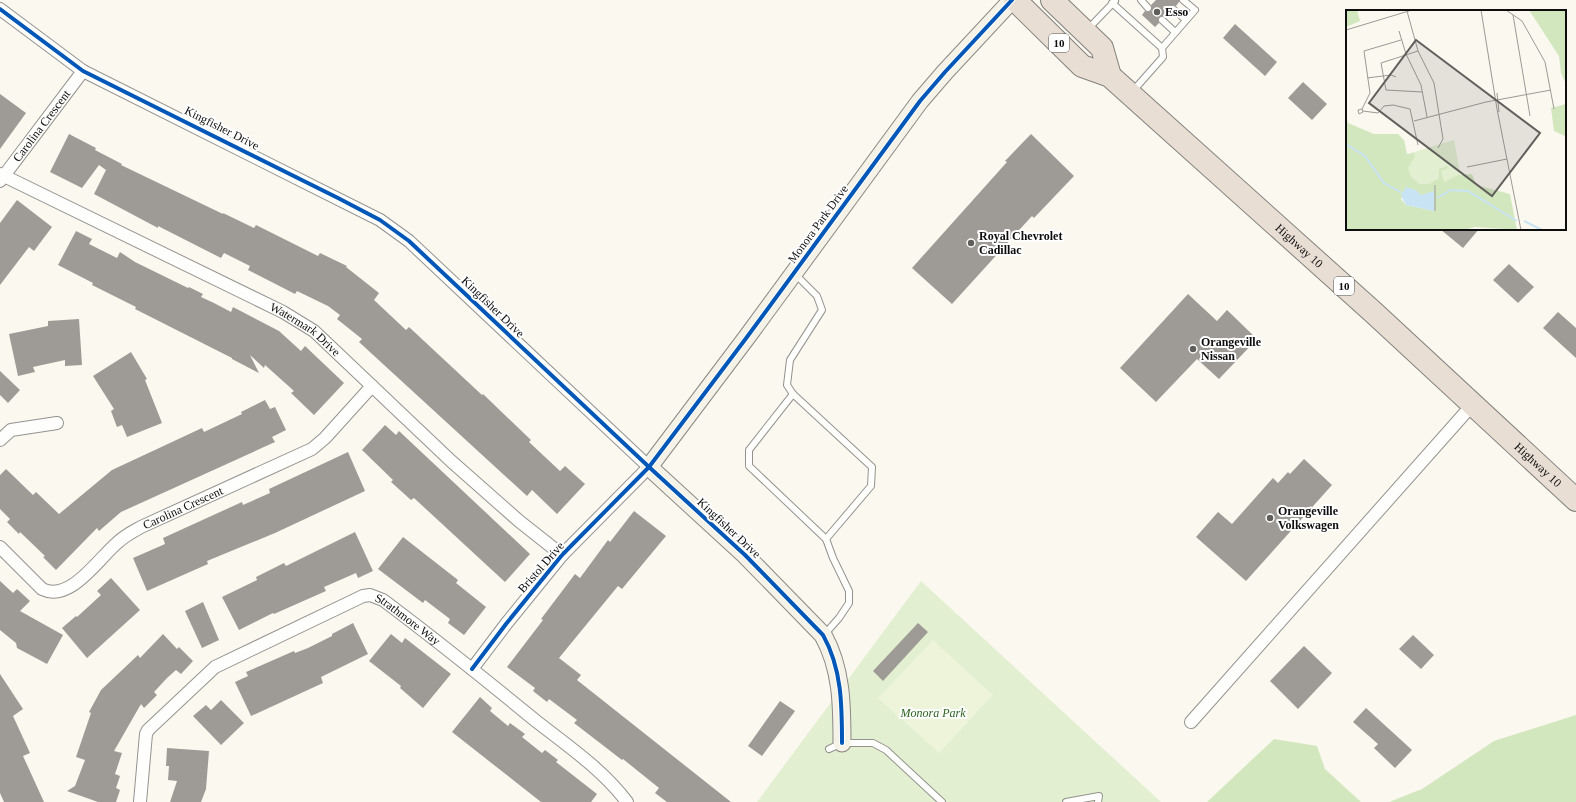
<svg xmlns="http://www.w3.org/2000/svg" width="1576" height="802" font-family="'Times New Roman',serif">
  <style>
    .green { fill: #e3efd1 }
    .forest { fill: #d3e7be }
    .pitch { fill: #edf4da }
    .building { fill: #9e9b96 }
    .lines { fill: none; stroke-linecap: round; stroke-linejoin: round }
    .lane-casing { stroke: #94938f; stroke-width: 8 }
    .street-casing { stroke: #94938f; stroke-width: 14 }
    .secondary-casing { stroke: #8b8986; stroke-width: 19 }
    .highway-casing { stroke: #81807c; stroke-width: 24 }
    .lane { stroke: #fefefd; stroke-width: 6 }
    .street { stroke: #fefefd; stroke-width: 12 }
    .secondary { stroke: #f5f3e8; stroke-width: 17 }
    .highway { stroke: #e9ded4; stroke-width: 22 }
    .cycleway-casing { stroke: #fff; stroke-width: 6 }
    .cycleway { stroke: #0057b8; stroke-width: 4 }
    .poi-dot { fill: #605f5c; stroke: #fff; stroke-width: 1.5 }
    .labels { text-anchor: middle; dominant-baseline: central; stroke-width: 4; stroke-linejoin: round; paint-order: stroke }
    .shield { fill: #fff; stroke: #565656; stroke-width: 1 }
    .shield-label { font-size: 11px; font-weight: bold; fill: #0d0d0d }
    .poi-label { font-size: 12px; font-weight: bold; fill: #0d0d0d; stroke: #fff; text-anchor: start }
    .street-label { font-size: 12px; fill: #0d0d0d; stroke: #fff }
    .park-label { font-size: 12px; font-style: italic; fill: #2b631e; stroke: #fff }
    .inset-river { fill: none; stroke: #c8e4f4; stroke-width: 2 }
    .inset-road { fill: none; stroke: #9c9a95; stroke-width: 1 }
    .view { fill: #605f5c; fill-opacity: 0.15; stroke: #605f5c; stroke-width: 2 }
    .inset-edge { fill: none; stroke: #0d0d0d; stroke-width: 2 }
  </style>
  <rect width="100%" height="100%" fill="#fbf8f0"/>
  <polygon class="green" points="921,581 1161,802 757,802"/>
  <g class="forest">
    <polygon points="1576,715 1576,802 1389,802 1422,789 1494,741"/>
    <polygon points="1274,739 1317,746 1325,769 1361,802 1207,802"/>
  </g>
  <polygon class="pitch" points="933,640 993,695 939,753 878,698"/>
  <g class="building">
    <polygon points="1156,0 1179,0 1179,2 1176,6 1173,5 1170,6 1169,9 1170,12 1165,17 1163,16 1159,17 1158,19 1159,23 1155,27 1142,15 1145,11 1148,12 1151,11 1152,8 1151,5"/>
    <polygon points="1235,24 1277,62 1265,76 1223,38"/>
    <polygon points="1303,82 1327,104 1312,120 1288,98"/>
    <polygon points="0,94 26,113 0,149"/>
    <polygon points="69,134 96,148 95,150 122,164 121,165 223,214 223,213 254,228 256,225 318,256 320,253 347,266 346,267 379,293 374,300 406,330 409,327 482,395 483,394 531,440 529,442 560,471 565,466 585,484 557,514 532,490 527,496 359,342 362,339 337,319 340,315 328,306 297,291 295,294 248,270 250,266 224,253 221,258 158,226 158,228 94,194 106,170 99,165 82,188 50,172"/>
    <polygon points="1031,134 1074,176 1034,218 1032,216 952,304 912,268 1007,162 1005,161"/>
    <polygon points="17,200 52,227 34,251 29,247 0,285 0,223"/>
    <polygon points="1440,229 1479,229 1463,248"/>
    <polygon points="76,231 92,239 89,244 117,258 120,252 135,262 188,288 189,287 203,294 201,297 214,303 231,312 233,307 279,331 301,351 305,346 344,383 314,415 291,393 294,391 265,365 264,368 250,355 259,373 232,359 232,358 135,309 136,307 92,285 93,283 58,265"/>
    <polygon points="1509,264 1534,287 1518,303 1493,280"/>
    <polygon points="1188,294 1217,321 1227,310 1257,339 1219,379 1197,359 1156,402 1120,368"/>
    <polygon points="1558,312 1576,328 1576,358 1543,328"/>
    <polygon points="79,319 82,365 65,366 65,360 33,367 35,372 18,376 9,334 48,326 48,321"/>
    <polygon points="131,352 147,379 145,380 162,423 127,437 122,425 117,427 111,411 114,409 93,376"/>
    <polygon points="0,371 20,390 8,403 0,395"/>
    <polygon points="265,400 270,409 275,407 286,430 272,437 275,442 121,512 99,531 97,528 56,570 43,557 45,556 20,532 19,534 7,522 10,519 0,509 0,475 6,469 33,495 36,492 59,514 112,470 202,428 204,432 242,414 241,412"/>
    <polygon points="385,425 396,435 399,431 530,554 505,582 414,498 411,500 391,482 393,480 362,450"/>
    <polygon points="348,452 365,491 275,533 207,561 208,564 147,591 133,558 165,544 163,538 242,502 243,505 270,493 269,489"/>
    <polygon points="1304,459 1332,485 1246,581 1196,537 1218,512 1232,524 1273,478 1278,483 1288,472 1290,474"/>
    <polygon points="634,511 666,536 622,589 618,586 559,658 581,675 577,680 731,802 667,802 655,793 659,788 623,759 622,760 574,723 577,720 549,699 547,702 533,691 535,688 507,667 543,620 541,619 575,574 580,578 608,540 610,542"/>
    <polygon points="355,532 373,571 358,578 356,573 324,587 326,591 274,614 273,613 239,630 222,597 257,580 256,577 284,563 286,566"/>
    <polygon points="403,537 458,580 456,583 486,607 464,635 448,623 450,619 425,600 423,603 378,569"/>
    <polygon points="111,578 140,610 87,658 62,628 76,616 77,617 101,595 97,591"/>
    <polygon points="0,581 13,593 17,589 30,601 20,611 63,635 47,664 17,648 16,643 0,630"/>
    <polygon points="203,602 219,640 202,648 185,611"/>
    <polygon points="353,623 368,654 321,677 323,683 251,716 235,682 248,676 246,672 294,651 295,653 308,648 332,636 332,634"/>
    <polygon points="918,623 928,632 883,681 873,671"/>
    <polygon points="163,634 177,649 179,647 193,661 181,674 176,670 167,678 154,692 157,695 144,708 141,704 114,751 122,753 115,774 120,776 116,788 120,790 116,802 98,802 67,791 75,786 85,760 76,757 91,713 89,712 101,690 138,655 140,658"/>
    <polygon points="391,634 402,643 405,638 451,674 423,708 400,688 401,686 369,661"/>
    <polygon points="1413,635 1434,655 1421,669 1399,649"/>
    <polygon points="1304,646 1332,673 1298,709 1270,681"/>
    <polygon points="0,674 23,709 13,716 30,753 23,756 44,802 4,802 0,793"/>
    <polygon points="480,697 492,708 490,711 508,726 510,723 525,734 522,737 542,753 545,750 558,760 556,762 597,794 591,802 541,802 452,732"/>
    <polygon points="221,700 244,723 221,745 193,716 206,705 211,710"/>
    <polygon points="780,701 795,711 762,756 748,746"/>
    <polygon points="1366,708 1412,750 1395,768 1374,748 1378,744 1353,722"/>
    <polygon points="167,748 209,751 206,789 201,802 170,802 177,781 168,780 169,766 166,766"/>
  </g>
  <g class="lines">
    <defs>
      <g id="lane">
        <polyline points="1141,0 1148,8"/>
        <polyline points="1112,3 1162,48 1163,57 1132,92"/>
        <polyline points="1173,9 1186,20"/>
        <polyline points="1162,20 1175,32"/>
        <polyline points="1088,29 1115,1"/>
        <polyline points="1162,48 1195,10 1183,0"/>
        <polyline points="795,274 817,296 822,310 790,360 787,385 793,394 872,467 871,486 826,539 833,558 849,591 849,603 839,618 824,635"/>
        <polyline points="793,394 749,450 749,466 826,539"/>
        <polyline points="829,749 842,743 873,743 886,750 942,802"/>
        <polyline points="1066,802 1099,796 1098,802"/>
      </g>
      <g id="street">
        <polyline points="0,9 83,71 380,220 409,241 649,467 562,555 506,624 472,669"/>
        <path id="s1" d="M0 174 283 312 314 331 451 461 519 521 562 555"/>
        <path id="s2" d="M0 181 83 71"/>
        <polyline points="0,440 11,430 57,423"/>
        <path id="s3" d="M0 547 42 589C70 603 98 559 117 543 124 536 132 532 141 527L312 449 325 438 372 386"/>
        <polyline points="1191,722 1473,404"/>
        <path id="s4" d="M140 802 146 734 148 730 215 667 363 596 370 595 383 600C435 639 486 680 536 721 568 746 603 770 627 802"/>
      </g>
      <path id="secondary" d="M842 743C842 706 842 669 823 635L745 555 649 467 747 337 920 101 945 72 1012 0"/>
      <g id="highway">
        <path id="s5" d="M1015 0 1082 66 1110 76 1373 312 1576 500"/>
        <polyline points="1052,0 1102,48 1110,76"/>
      </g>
    </defs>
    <use href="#lane" class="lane-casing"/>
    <use href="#street" class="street-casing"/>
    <use href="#secondary" class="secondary-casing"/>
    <use href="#highway" class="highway-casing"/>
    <use href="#lane" class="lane"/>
    <use href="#street" class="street"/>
    <use href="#secondary" class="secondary"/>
    <use href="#highway" class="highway"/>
    <defs>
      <g id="cycleway">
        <path d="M0 9 83 71 338 198 380 220 409 241 649 467 745 555 823 635C842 669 842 706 842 743"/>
        <polyline points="472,669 506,624 562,555 649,467 747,337 920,101 945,72 1012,0"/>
      </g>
    </defs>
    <use href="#cycleway" class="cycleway-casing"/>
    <use href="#cycleway" class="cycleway"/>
  </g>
  <g class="poi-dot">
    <circle cx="1157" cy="12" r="4"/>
    <circle cx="971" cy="243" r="4"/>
    <circle cx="1193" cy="349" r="4"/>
    <circle cx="1270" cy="518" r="4"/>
  </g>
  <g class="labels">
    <g class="shield">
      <rect x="1049" y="34" width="20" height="18" rx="3"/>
      <rect x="1334" y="277" width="20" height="18" rx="3"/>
    </g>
    <g class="shield-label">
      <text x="1059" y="43">10</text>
      <text x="1344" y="286">10</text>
    </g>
    <g class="poi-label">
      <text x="1165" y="12">Esso</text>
      <text x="979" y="236">Royal Chevrolet<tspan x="979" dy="14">Cadillac</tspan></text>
      <text x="1201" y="342">Orangeville<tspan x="1201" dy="14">Nissan</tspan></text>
      <text x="1278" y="511">Orangeville<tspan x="1278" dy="14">Volkswagen</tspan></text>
    </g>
    <g class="street-label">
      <text stroke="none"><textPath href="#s2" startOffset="69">Carolina Crescent</textPath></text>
      <text transform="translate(222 128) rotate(27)">Kingfisher Drive</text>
      <text transform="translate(818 224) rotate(-54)">Monora Park Drive</text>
      <text stroke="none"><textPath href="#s5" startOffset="378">Highway 10</textPath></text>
      <text transform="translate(493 307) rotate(44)">Kingfisher Drive</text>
      <text stroke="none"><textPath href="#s1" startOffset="343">Watermark Drive</textPath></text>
      <text stroke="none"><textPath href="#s5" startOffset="702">Highway 10</textPath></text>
      <text stroke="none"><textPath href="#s3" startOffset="228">Carolina Crescent</textPath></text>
      <text transform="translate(729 528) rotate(43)">Kingfisher Drive</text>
      <text transform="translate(541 567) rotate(-49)">Bristol Drive</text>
      <text stroke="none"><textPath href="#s4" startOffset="381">Strathmore Way</textPath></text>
    </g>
    <g class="park-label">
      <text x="933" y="713">Monora Park</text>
    </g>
  </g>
  <g transform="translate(1346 10)">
    <rect width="220" height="220" fill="#fbf8f0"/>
    <path d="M108 130 122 207 8 160Z" fill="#e3efd1"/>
    <path d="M0 0H11L14 11 0 17ZM183 0H220V74L215 63 213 46ZM220 94V131L219 126 208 121 205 98ZM0 107 2 113 28 124H52L58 130 61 144 68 143 69 146 62 158 65 167 73 174H83L90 170 93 168V159L101 156 102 158 95 161 98 172 112 165 126 164 130 175 164 184 171 220 129 217 118 220H0ZM60 178 70 180 75 185 87 182 88 201 60 195 55 189Z" fill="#d3e7be" fill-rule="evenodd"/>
    <path d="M60 177 70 180 75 185 88 181V201L60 195 55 186Z" fill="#c8e4f4"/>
    <path class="inset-river" d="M0 134 19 146 38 173 56 183M91 188 105 180 122 181 171 211M178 211 196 220"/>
    <path class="inset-road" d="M135 0 151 99 175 220M160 0 176 11 199 52 208 99M61 1 72 41 88 73 97 129 92 138M167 5 184 106M0 20 66 0M53 21 60 44 75 75 81 107M72 41 35 53 40 80 76 82M21 68 45 65 50 67M151 83 153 102M16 99 17 102 13 104 12 100 16 99 24 83 18 41 55 30M17 101 32 103 38 96 47 95 64 99 72 135M68 111 140 92 205 80M121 157 161 149M89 175V201"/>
    <path class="view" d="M70 30 194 123 146 186 23 93Z"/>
    <rect width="220" height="220" class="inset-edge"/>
  </g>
</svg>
